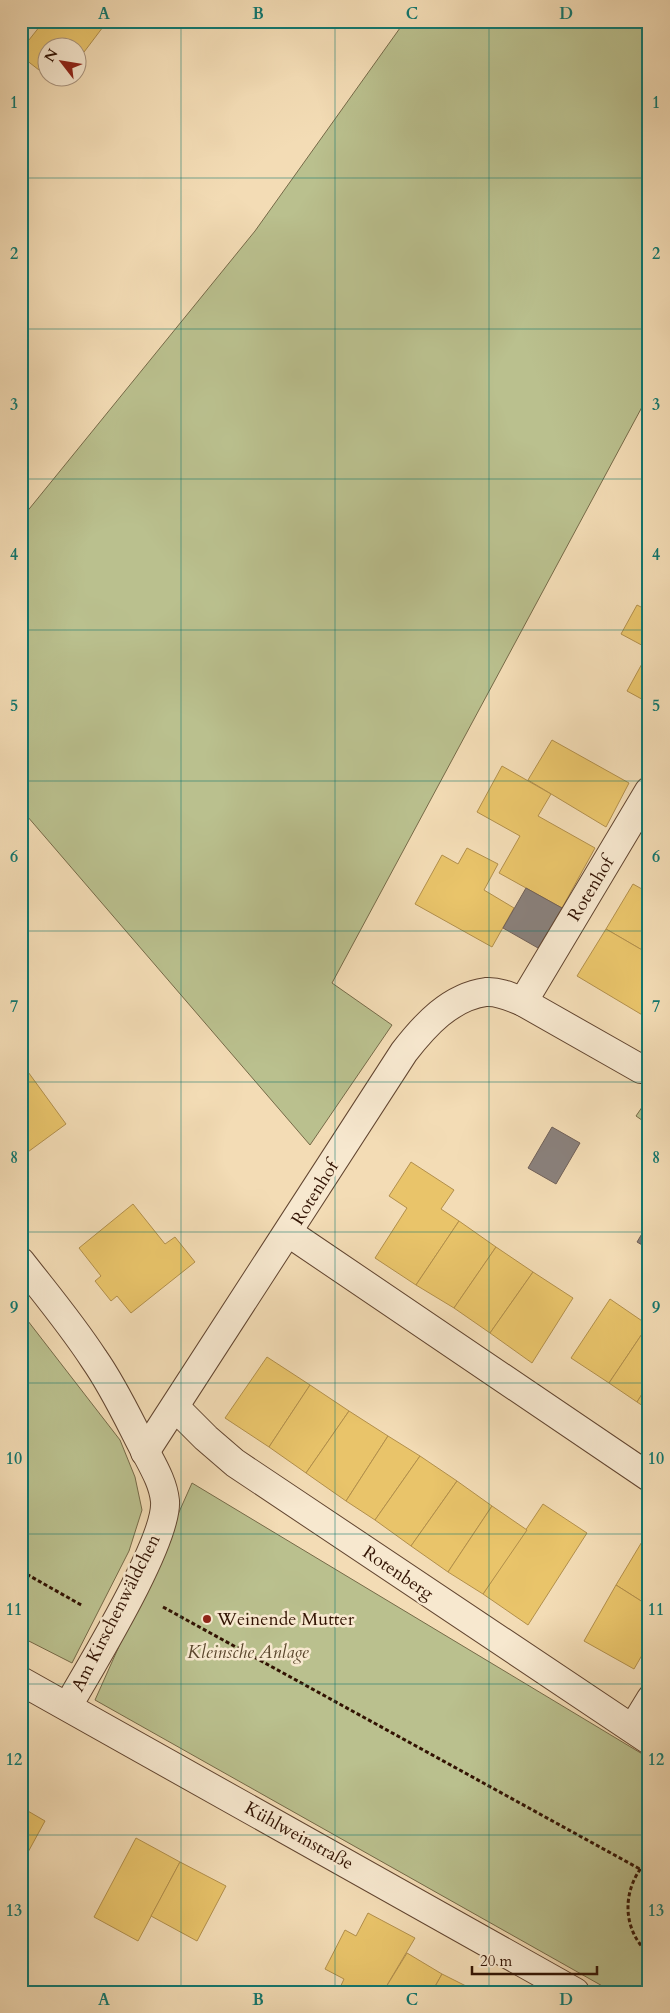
<svg xmlns="http://www.w3.org/2000/svg" width="670" height="2013" font-family="Cardo,serif">
  <style>
    .green { fill: #bac08e; stroke: #766a48 }
    .homes { fill: #e9c46a; stroke: #b28f4b }
    .industry { fill: #8a817c; stroke: #706058 }
    .lines { fill: none; stroke-linecap: round; stroke-linejoin: round }
    .lane-casing { stroke: #624530; stroke-width: 26 }
    .street-casing { stroke: #624530; stroke-width: 30 }
    .path { stroke: #321303; stroke-width: 3; stroke-dasharray: 4 2.5; stroke-linecap: butt }
    .lane { stroke: #f7e8cf; stroke-width: 24 }
    .street { stroke: #f7e8cf; stroke-width: 28 }
    .grid { fill: none; stroke: #0f766e; stroke-width: 1; stroke-opacity: 0.55 }
    .poi-dot { fill: #8f2418; stroke: #f7e8cf; stroke-width: 2 }
    .labels { text-anchor: middle; dominant-baseline: central; stroke-width: 5; stroke-linejoin: round; paint-order: stroke }
    .street-label { font-size: 18px; fill: #321303; stroke: #f7e8cf }
    .poi-label { font-size: 18px; fill: #321303; stroke: #f7e8cf; text-anchor: start }
    .park-label { font-size: 18px; font-style: italic; fill: #5b472d; stroke: #f7e8cf }
    .neatline { fill: none; stroke: #0f766e; stroke-width: 2 }
    .grid-label { font-size: 16px; text-anchor: middle; font-weight: bold; fill: #0f766e }
  </style>
  <rect width="100%" height="100%" fill="#f3dcb5"/>
  <filter id="stains"><feTurbulence type="fractalNoise" baseFrequency=".004" numOctaves="4"/><feColorMatrix values="0 0 0 0 .2 0 0 0 0 .09 0 0 0 0 .02 0 0 0 .5 -.17"/></filter>
  <radialGradient id="worn" r=".72"><stop offset=".6" stop-color="#630" stop-opacity="0"/><stop offset="1" stop-color="#630" stop-opacity=".3"/></radialGradient>
  <g class="green">
    <polygon points="405,21 649,21 649,394 332,983 392,1025 310,1145 21,809 21,519 255,231"/>
    <polygon points="649,1097 649,1125 636,1116"/>
    <polygon points="21,1312 120,1440 135,1477 142,1510 129,1551 72,1663 21,1637"/>
    <polygon points="192,1483 649,1758 649,1992 613,1992 95,1700"/>
  </g>
  <g class="homes">
    <polygon points="44,21 104,21 106,23 78,60 78,48 48,48 48,77 21,56 21,50"/>
    <polygon points="49,78 63,78 58,85"/>
    <polygon points="637,605 649,611 649,649 621,634"/>
    <polygon points="649,651 649,703 627,691"/>
    <polygon points="552,740 629,783 606,827 528,780"/>
    <polygon points="502,766 551,794 538,816 595,848 562,908 499,873 520,836 477,812"/>
    <polygon points="467,848 498,864 484,890 514,908 492,947 415,904 442,855 458,864"/>
    <polygon points="633,884 649,893 649,954 606,929"/>
    <polygon points="606,929 649,954 649,1019 577,976"/>
    <polygon points="23,1065 66,1124 21,1157 21,1066"/>
    <polygon points="411,1162 454,1190 441,1209 459,1221 416,1285 375,1258 407,1208 389,1196"/>
    <polygon points="133,1204 165,1244 175,1237 195,1262 131,1313 117,1296 111,1301 95,1281 101,1276 79,1248"/>
    <polygon points="459,1221 496,1247 454,1308 416,1285"/>
    <polygon points="496,1247 533,1272 490,1333 454,1308"/>
    <polygon points="533,1272 573,1298 532,1363 490,1333"/>
    <polygon points="610,1299 648,1325 609,1383 571,1358"/>
    <polygon points="648,1325 649,1383 637,1402 609,1383"/>
    <polygon points="267,1357 310,1385 269,1447 225,1418"/>
    <polygon points="649,1383 649,1410 637,1402"/>
    <polygon points="310,1385 349,1411 306,1473 269,1447"/>
    <polygon points="349,1411 388,1436 346,1501 306,1473"/>
    <polygon points="388,1436 420,1456 375,1520 346,1501"/>
    <polygon points="420,1456 457,1481 411,1546 375,1520"/>
    <polygon points="457,1481 492,1506 448,1572 411,1546"/>
    <polygon points="543,1504 587,1533 528,1625 483,1594"/>
    <polygon points="492,1506 527,1530 483,1594 448,1572"/>
    <polygon points="643,1540 649,1543 649,1606 616,1585"/>
    <polygon points="616,1585 649,1606 649,1643 634,1669 584,1641"/>
    <polygon points="21,1807 45,1821 21,1865"/>
    <polygon points="136,1838 180,1862 138,1941 94,1917"/>
    <polygon points="180,1862 226,1886 197,1941 151,1916"/>
    <polygon points="368,1913 415,1938 383,1992 338,1992 344,1979 325,1969 345,1930 356,1936"/>
    <polygon points="407,1953 442,1974 432,1992 383,1992"/>
    <polygon points="442,1974 478,1992 432,1992"/>
  </g>
  <g class="industry">
    <polygon points="526,888 562,908 538,948 503,928"/>
    <polygon points="552,1127 580,1143 556,1184 528,1168"/>
    <polygon points="649,1222 649,1249 637,1242"/>
  </g>
  <g class="lines">
    <defs>
      <polyline id="lane" points="630,1729 649,1698"/>
      <g id="street">
        <polyline points="523,1002 649,791"/>
        <polyline points="289,1233 649,1477"/>
        <path d="M21 1262C46 1294 72 1325 94 1359 113 1386 127 1416 142 1445 151 1463 163 1481 165 1501 168 1541 90 1667 68 1706"/>
        <polyline points="175,1407 206,1438 235,1463 649,1740"/>
        <path d="M145 1452 404 1052C425 1025 450 997 486 992 499 991 511 997 523 1002L641 1069"/>
        <polyline points="21,1681 575,1992"/>
      </g>
    </defs>
    <use href="#lane" class="lane-casing"/>
    <use href="#street" class="street-casing"/>
    <g class="path">
      <polyline points="21,1571 83,1606"/>
      <polyline points="163,1607 649,1874"/>
      <path d="M649 1859C622 1885 620 1928 649 1954"/>
    </g>
    <use href="#lane" class="lane"/>
    <use href="#street" class="street"/>
  </g>
  <path class="grid" d="M181 21V1992M335 21V1992M489 21V1992M21 178H649M21 329H649M21 479H649M21 630H649M21 781H649M21 931H649M21 1082H649M21 1232H649M21 1383H649M21 1534H649M21 1684H649M21 1835H649"/>
  <circle class="poi-dot" cx="207" cy="1619" r="5"/>
  <g class="labels">
    <g class="street-label">
      <text transform="translate(591 889) rotate(-59)">Rotenhof</text>
      <text transform="translate(315 1193) rotate(-58)">Rotenhof</text>
      <text transform="translate(398 1573) rotate(34)">Rotenberg</text>
      <text transform="translate(116 1613) rotate(-63)">Am Kirschenwäldchen</text>
      <text transform="translate(299 1836) rotate(29)">Kühlweinstraße</text>
    </g>
    <g class="poi-label">
      <text x="217" y="1619">Weinende Mutter</text>
    </g>
    <g class="park-label">
      <text x="248" y="1652">Kleinsche Anlage</text>
    </g>
  </g>
  <rect width="670" height="2013" fill="none" stroke="#f3dcb5" stroke-width="55"/>
  <g transform="translate(62 62) rotate(301)"><circle r="24" fill="#f7e8cf" stroke="#a8937d"/>
  <path d="M0-4L9 19L0 12L-9 19Z" fill="#8f2418"/>
  <text y="-8" font-size="14" font-weight="bold" text-anchor="middle" fill="#321303">N</text>
  </g>
  <path d="M472 1966v8h125v-8" fill="none" stroke="#321303" stroke-width="2.5"/>
  <text x="480" y="1966" font-size="15" fill="#321303" stroke="#f7e8cf" stroke-width="4" paint-order="stroke">20 m</text>
  <rect x="28" y="28" width="614" height="1958" class="neatline"/>
  <g class="grid-label">
    <text x="104" y="19">A</text>
    <text x="258" y="19">B</text>
    <text x="412" y="19">C</text>
    <text x="566" y="19">D</text>
    <text x="14" y="108">1</text>
    <text x="656" y="108">1</text>
    <text x="14" y="259">2</text>
    <text x="656" y="259">2</text>
    <text x="14" y="410">3</text>
    <text x="656" y="410">3</text>
    <text x="14" y="560">4</text>
    <text x="656" y="560">4</text>
    <text x="14" y="711">5</text>
    <text x="656" y="711">5</text>
    <text x="14" y="862">6</text>
    <text x="656" y="862">6</text>
    <text x="14" y="1012">7</text>
    <text x="656" y="1012">7</text>
    <text x="14" y="1163">8</text>
    <text x="656" y="1163">8</text>
    <text x="14" y="1313">9</text>
    <text x="656" y="1313">9</text>
    <text x="14" y="1464">10</text>
    <text x="656" y="1464">10</text>
    <text x="14" y="1615">11</text>
    <text x="656" y="1615">11</text>
    <text x="14" y="1765">12</text>
    <text x="656" y="1765">12</text>
    <text x="14" y="1916">13</text>
    <text x="656" y="1916">13</text>
    <text x="104" y="2005">A</text>
    <text x="258" y="2005">B</text>
    <text x="412" y="2005">C</text>
    <text x="566" y="2005">D</text>
  </g>
  <rect width="100%" height="100%" filter="url(#stains)"/>
  <rect width="100%" height="100%" fill="url(#worn)"/>
</svg>
